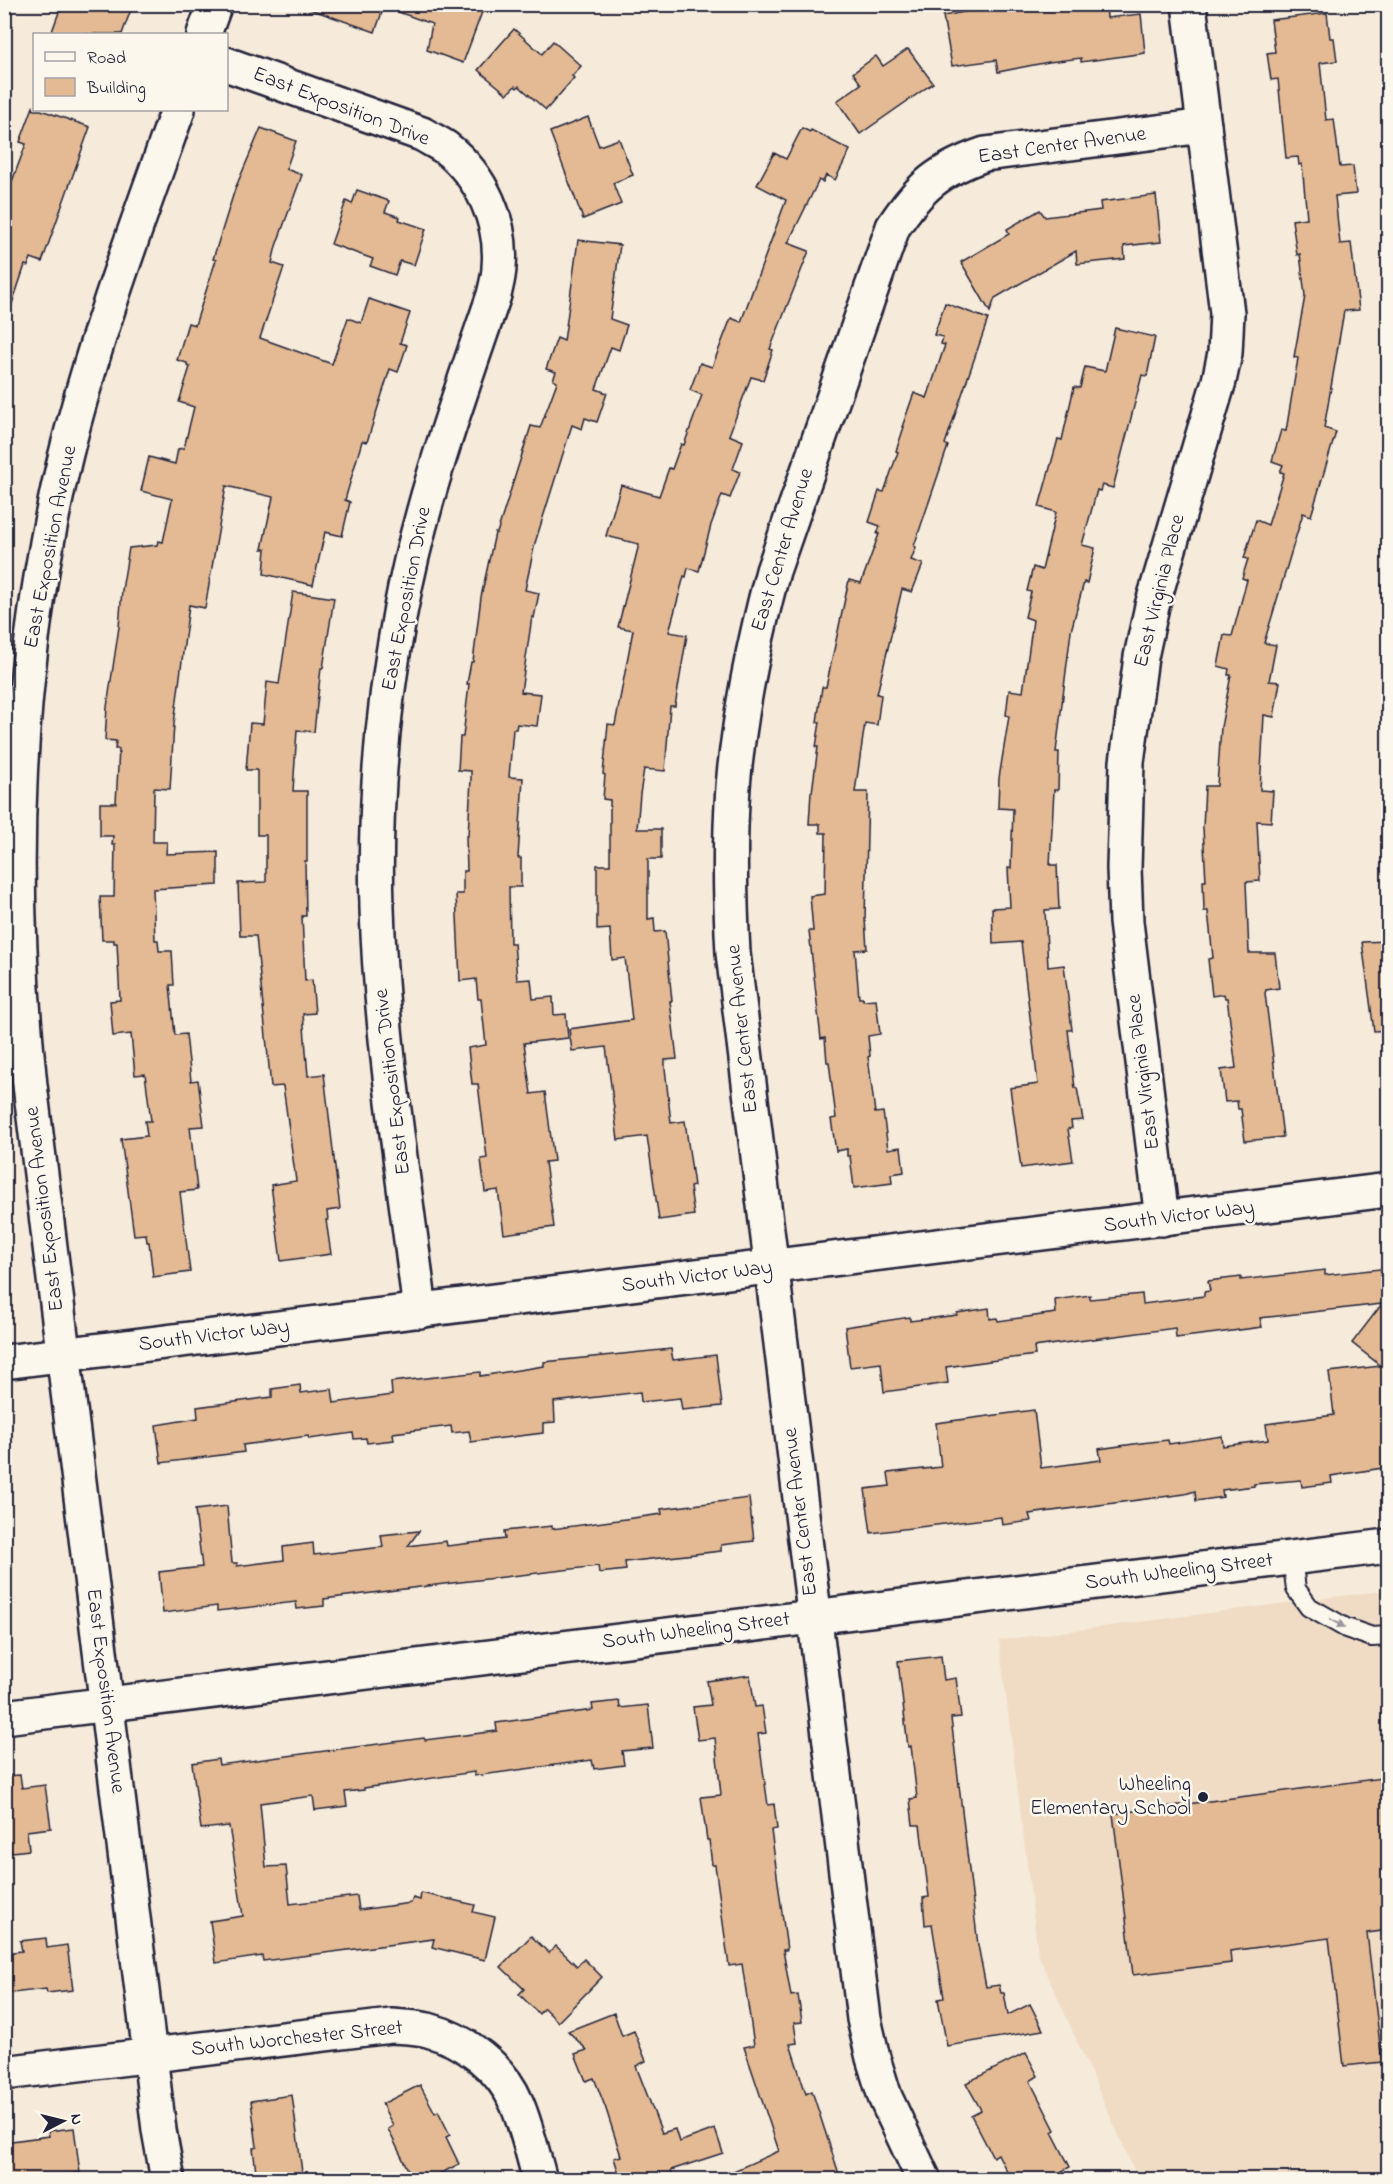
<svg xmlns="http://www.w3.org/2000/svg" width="1393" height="2184" font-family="'Indie Flower',sans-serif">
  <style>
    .built { fill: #f0dcc5 }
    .building { fill: #e3ba93; stroke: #22223b; stroke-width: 1.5 }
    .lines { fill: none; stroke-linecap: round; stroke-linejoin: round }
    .service-casing { stroke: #22223b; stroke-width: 22 }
    .minor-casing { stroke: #22223b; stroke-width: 38 }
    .tertiary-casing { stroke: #22223b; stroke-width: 38 }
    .service { stroke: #fbf7ec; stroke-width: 18 }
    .minor { stroke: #fbf7ec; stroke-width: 33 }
    .tertiary { stroke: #fbf7ec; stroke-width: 33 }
    .oneway { fill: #99979c }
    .poi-dot { fill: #22223b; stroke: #fbf7ec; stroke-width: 2 }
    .labels { text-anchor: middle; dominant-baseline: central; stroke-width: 5; stroke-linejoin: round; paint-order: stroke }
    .street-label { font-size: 21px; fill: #22223b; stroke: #fbf7ec }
    .poi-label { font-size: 21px; fill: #22223b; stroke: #fbf7ec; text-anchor: end }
  </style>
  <rect width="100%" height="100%" fill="#f6ebda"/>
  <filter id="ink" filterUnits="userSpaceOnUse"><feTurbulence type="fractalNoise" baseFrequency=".0167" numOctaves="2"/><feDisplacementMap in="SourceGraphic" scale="12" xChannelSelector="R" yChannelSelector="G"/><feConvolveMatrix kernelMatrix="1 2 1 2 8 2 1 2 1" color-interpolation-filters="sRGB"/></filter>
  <g filter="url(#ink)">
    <polygon class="built" points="1388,1590 1388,2179 1138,2179 1038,1954 999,1640"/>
    <g class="building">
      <polygon points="62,4 133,4 122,34 51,34"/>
      <polygon points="307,4 385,4 375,32 307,8"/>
      <polygon points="387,4 485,4 463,63 427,50 432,24 387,8"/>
      <polygon points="1005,4 1106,4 1107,18 1141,14 1145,53 1081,62 1081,58 1049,62 998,72 996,60 952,66 943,16"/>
      <polygon points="1327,13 1330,38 1334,38 1337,61 1320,63 1326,120 1334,119 1340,167 1353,166 1356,194 1335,196 1340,244 1351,243 1359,310 1344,311 1324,428 1336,432 1311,516 1303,513 1264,643 1276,645 1269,681 1280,682 1274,717 1264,715 1260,790 1273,791 1271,822 1257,821 1260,881 1246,882 1249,953 1275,953 1279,988 1266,990 1265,993 1283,1137 1245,1141 1241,1109 1238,1109 1237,1101 1225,1102 1221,1070 1236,1068 1227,998 1225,998 1224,994 1212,996 1208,959 1213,958 1208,911 1204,911 1203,881 1206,881 1203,828 1205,786 1217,786 1221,727 1231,675 1228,675 1229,669 1218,666 1224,635 1232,636 1247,580 1242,578 1248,559 1244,558 1256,520 1268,525 1284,473 1280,472 1283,465 1272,461 1281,430 1286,431 1298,358 1294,357 1305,296 1300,254 1297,255 1292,220 1307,218 1302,164 1299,165 1298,157 1286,158 1278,79 1271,80 1267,53 1275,52 1271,20"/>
      <polygon points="514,29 542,54 553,41 581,66 572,76 574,78 546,110 519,86 517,88 515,86 507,94 478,70"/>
      <polygon points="908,49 933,83 860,134 837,101 861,84 853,73 876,56 883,66"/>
      <polygon points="33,107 34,110 41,110 90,127 42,262 31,258 28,266 25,265 9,313 4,313 4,203 26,144 20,142"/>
      <polygon points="588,117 599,146 619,139 633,175 613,183 621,204 583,219 550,132"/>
      <polygon points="261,128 296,141 286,169 302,175 276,246 272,263 284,267 260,338 332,364 348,318 361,323 369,299 410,313 400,343 407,345 398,372 390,369 367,442 362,441 345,500 350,502 342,536 325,532 313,585 264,574 266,549 262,549 273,497 226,486 205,608 189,605 174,724 170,789 154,788 153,842 167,842 166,854 218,852 218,885 153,889 155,940 158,940 159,951 172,951 174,985 170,985 175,1035 186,1034 191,1081 198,1080 204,1126 190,1127 197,1190 180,1192 190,1272 153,1277 149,1242 147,1242 146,1234 134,1235 121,1139 147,1136 145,1121 151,1121 145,1074 135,1075 131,1034 113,1036 110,1001 120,1000 117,943 114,943 114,940 102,940 100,897 114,897 115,845 112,845 113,836 100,836 100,803 116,803 119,749 115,749 116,741 105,740 107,707 119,627 122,590 129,548 157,545 158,541 163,542 172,499 141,491 149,457 175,464 178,449 184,448 194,407 179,402 190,367 187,366 187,363 177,360 188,323 195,325 216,260 213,259 235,189"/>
      <polygon points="802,128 810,132 811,130 850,150 835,180 826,175 823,182 819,180 788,243 809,251 770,349 773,350 763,380 751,377 729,435 743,441 733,469 740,472 730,498 722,495 711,525 699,571 688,568 686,577 684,576 669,632 687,635 675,706 670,706 665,771 644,769 640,794 637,829 661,829 661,859 648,859 648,919 654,918 655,932 665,931 672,1001 670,1001 677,1059 665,1060 665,1068 671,1123 685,1121 694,1186 690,1187 694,1215 659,1220 647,1136 618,1140 606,1047 572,1051 569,1029 632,1020 625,958 612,960 610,929 597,930 597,865 610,865 610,800 603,799 605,775 603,774 608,724 615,725 633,630 618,627 639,544 606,536 621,485 659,496 669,468 672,469 681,444 684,445 702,395 690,390 700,363 712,367 731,318 741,322 786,200 757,185 774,153 786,159"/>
      <polygon points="357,190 389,201 385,212 400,217 399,220 426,229 414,265 400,261 395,275 370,266 373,259 331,244 346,201 352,204"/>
      <polygon points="1156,195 1161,242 1124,246 1125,259 1077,264 1076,251 995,298 990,312 961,262 1009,234 1007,229 1040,210 1045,217 1101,210 1100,202"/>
      <polygon points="578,240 620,245 610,319 627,325 619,350 611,347 596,389 607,393 597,422 585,418 582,429 572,425 535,543 525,590 539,593 534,618 532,617 521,692 541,694 537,726 517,724 516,729 513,729 509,777 523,778 518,858 521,858 521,887 509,887 510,943 514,943 517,980 531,979 533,999 553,997 554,1015 566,1014 568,1038 524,1043 531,1094 545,1092 554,1161 545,1162 554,1227 504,1234 498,1190 485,1192 481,1159 487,1158 478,1084 472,1084 468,1048 486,1045 481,999 478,999 476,979 460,981 456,894 463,894 463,871 467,871 466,836 468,836 471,779 471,771 458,770 460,737 463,737 469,684 467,684 471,662 473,662 481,597 495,533 497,533 531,426 540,428 557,382 553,380 556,372 546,369 557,338 564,341"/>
      <polygon points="945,303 988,319 945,444 948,446 914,546 916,547 911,560 923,564 912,592 902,589 877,694 881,695 877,725 865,723 855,792 868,792 865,919 867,949 855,950 859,998 863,998 863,1000 876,999 880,1034 868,1036 870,1056 868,1057 875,1113 883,1112 888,1149 901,1147 904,1172 891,1174 892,1183 854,1188 850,1156 847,1156 847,1149 836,1151 831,1119 836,1118 829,1062 827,1062 825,1038 821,1039 809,931 813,931 810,896 825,894 826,833 820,833 820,824 809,824 811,792 812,792 818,747 816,747 820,722 817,722 822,687 826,687 849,580 861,583 879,534 877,534 880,526 869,522 879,491 884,492 898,452 896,451 904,427 902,427 914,393 927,398 945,345 941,344 943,337 934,335"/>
      <polygon points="1115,328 1155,337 1147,376 1142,375 1113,488 1102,485 1100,491 1097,490 1082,545 1095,548 1087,583 1084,582 1071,631 1056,752 1059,752 1058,790 1054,790 1050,865 1057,865 1059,909 1045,910 1048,967 1064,965 1072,1030 1068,1030 1075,1088 1077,1088 1083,1120 1071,1121 1072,1128 1068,1129 1073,1161 1021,1168 1010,1088 1038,1084 1021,942 993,944 992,908 1010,907 1008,868 1011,868 1013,809 998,808 999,778 1009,716 1006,715 1009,690 1023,692 1033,620 1025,617 1031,592 1027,591 1033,567 1042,570 1056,512 1039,507 1058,439 1062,440 1074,387 1080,388 1085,367 1105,371"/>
      <polygon points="293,592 334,598 323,668 321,668 314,732 297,730 293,791 307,791 307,861 305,861 306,916 302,916 305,981 312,980 315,1013 303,1014 308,1076 324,1074 340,1209 327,1211 328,1220 326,1220 331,1254 281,1261 271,1185 296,1181 283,1086 271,1087 256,936 240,936 238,883 266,882 266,835 257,835 257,770 246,770 250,723 263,724 267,682 279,684"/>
      <polygon points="1389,941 1389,1030 1374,1031 1362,942"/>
      <polygon points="1389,1268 1389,1467 1331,1476 1332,1483 1302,1487 1301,1480 1254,1484 1254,1486 1222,1490 1223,1497 1196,1501 1195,1491 1185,1494 1029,1514 1031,1521 1002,1525 1001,1517 871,1533 865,1489 890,1486 888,1473 941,1467 936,1423 1034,1410 1041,1468 1101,1460 1099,1449 1141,1443 1168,1440 1169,1444 1222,1436 1223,1446 1268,1440 1266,1424 1334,1415 1329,1372 1381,1366 1352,1343 1382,1304 1260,1318 1262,1327 1209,1334 1176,1338 1175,1328 1034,1347 1035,1355 946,1367 948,1383 884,1392 881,1363 850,1367 845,1327 910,1317 910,1321 957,1315 957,1313 989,1308 990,1319 997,1318 998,1321 1056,1313 1055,1300 1090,1295 1090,1299 1142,1294 1143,1304 1204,1296 1204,1292 1210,1291 1208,1281 1241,1277 1241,1280 1325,1270 1325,1275"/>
      <polygon points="671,1349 673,1360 716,1355 722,1406 682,1410 680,1398 641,1402 640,1392 554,1402 555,1422 543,1423 543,1433 471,1442 469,1431 452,1433 451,1426 393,1433 394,1440 367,1443 366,1438 354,1439 353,1433 309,1439 308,1436 243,1445 244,1452 161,1463 156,1425 198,1418 197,1407 272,1397 272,1389 300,1385 301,1393 332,1389 334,1403 392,1395 391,1382 480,1372 480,1376 544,1366 544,1362"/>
      <polygon points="749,1498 754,1541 721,1545 721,1551 625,1562 626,1570 599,1573 598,1566 452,1583 324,1599 324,1606 297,1609 296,1602 217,1611 217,1606 163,1613 159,1572 202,1567 195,1510 227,1506 232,1563 237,1563 237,1566 284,1560 283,1547 313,1543 314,1555 383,1547 381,1535 419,1531 408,1546 446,1541 447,1546 505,1539 504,1531 552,1526 552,1529 662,1514 661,1509"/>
      <polygon points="941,1656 944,1680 956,1678 961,1717 951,1718 978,1945 986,1987 999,1985 1001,1993 1004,1993 1008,2015 1030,2004 1043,2030 947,2046 938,1999 944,1998 932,1924 925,1925 923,1898 929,1897 920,1825 913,1825 910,1799 917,1798 911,1746 908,1747 898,1661"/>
      <polygon points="750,1675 755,1707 762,1706 766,1733 758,1734 768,1805 774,1804 777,1829 771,1830 787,1950 783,1950 791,1996 798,1995 802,2022 794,2023 797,2043 790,2044 806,2094 812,2091 841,2180 713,2180 779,2151 744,2047 754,2045 742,1964 729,1966 715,1865 712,1865 709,1840 707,1840 701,1797 721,1795 715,1738 698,1740 693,1707 711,1705 707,1681"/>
      <polygon points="619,1701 620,1708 648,1705 653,1748 622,1751 624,1765 594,1769 592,1760 474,1776 474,1772 364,1788 364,1790 345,1792 347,1806 315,1810 313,1796 260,1803 266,1867 286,1866 290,1904 357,1896 359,1910 411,1903 413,1898 420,1900 421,1893 475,1905 473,1912 495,1917 485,1960 432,1947 434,1939 263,1961 262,1956 216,1963 210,1921 243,1916 229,1826 201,1829 192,1763 218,1759 219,1765 424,1738 425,1740 497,1731 496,1723 593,1710 592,1704"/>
      <polygon points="20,1775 22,1788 45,1785 51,1828 27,1831 29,1850 4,1853 4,1776"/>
      <polygon points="1389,1777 1389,1930 1367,1933 1382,2062 1344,2066 1329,1938 1230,1951 1231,1963 1133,1975 1113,1814"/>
      <polygon points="531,1936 549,1953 556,1946 577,1966 584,1959 602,1977 558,2022 544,2008 539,2014 519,1994 524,1989 501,1967"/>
      <polygon points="46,1938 47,1948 67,1945 73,1990 47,1993 46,1989 4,1994 4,1953 22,1951 20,1941"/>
      <polygon points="614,2013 622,2036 634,2031 646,2061 636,2066 662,2133 675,2129 679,2142 715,2129 723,2153 671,2170 675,2180 621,2180 614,2158 621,2156 606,2109 594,2078 586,2081 575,2054 587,2050 568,2031"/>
      <polygon points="1026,2053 1038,2076 1030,2081 1055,2130 1052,2132 1070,2167 1062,2171 1067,2180 1011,2180 998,2154 993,2157 971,2115 981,2110 966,2083"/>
      <polygon points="420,2085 435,2113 438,2111 450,2135 446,2137 459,2164 428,2180 413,2180 388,2129 393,2126 382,2104"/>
      <polygon points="292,2095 303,2180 257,2180 253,2148 257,2147 251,2101"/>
      <polygon points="74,2128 80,2173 61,2175 62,2180 4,2180 4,2142 49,2136 48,2131"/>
    </g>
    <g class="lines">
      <defs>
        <polyline id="service" points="1292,1558 1296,1589 1309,1607 1346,1628 1372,1637 1388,1636"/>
        <g id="minor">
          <path d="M226 64 422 134C430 139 439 143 446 148 482 176 503 223 499 267 499 276 496 286 494 295 458 400 420 504 400 613 382 710 374 810 377 908 381 1043 404 1177 420 1311"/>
          <polyline points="1162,1219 1126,922 1124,868 1127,762 1141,657 1152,606 1219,381 1225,353 1227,313 1189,4"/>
          <polyline points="4,1362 1388,1190"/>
          <polyline points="4,1717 1388,1546"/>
          <path d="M4 2073 391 2026C403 2027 417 2027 428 2030 466 2040 502 2068 517 2104 527 2128 533 2155 540 2180"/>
          <path d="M924 2180 885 2097 873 2058 864 2019 733 953C730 898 729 843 733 787 739 714 754 642 773 571L893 227C920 186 939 170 985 154L1204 126"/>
        </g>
        <g id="tertiary">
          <polyline points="204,34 215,4"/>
          <path d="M168 2180 159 2130 150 2055 30 1085C8 873 15 666 65 458 94 339 137 224 178 110"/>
        </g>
      </defs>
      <use href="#service" class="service-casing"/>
      <use href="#minor" class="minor-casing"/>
      <use href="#tertiary" class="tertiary-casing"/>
      <use href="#service" class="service"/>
      <use href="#minor" class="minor"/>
      <use href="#tertiary" class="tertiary"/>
    </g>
    <defs><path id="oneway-solid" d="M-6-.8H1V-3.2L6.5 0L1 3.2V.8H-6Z" transform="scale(1.5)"/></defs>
    <use class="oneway" href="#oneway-solid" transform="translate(1337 1623) rotate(29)"/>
  </g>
  <circle class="poi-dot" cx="1203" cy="1797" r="6"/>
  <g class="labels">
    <g class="street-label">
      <text transform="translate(341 107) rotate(21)">East Exposition Drive</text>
      <text transform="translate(1062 146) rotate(-8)">East Center Avenue</text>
      <text transform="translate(51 547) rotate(-79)">East Exposition Avenue</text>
      <text transform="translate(783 550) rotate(-73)">East Center Avenue</text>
      <text transform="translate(1160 591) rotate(-76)">East Virginia Place</text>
      <text transform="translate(407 599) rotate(-79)">East Exposition Drive</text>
      <text transform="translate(743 1029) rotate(-96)">East Center Avenue</text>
      <text transform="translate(1144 1072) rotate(-97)">East Virginia Place</text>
      <text transform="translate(393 1082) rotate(-97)">East Exposition Drive</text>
      <text transform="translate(45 1209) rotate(-97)">East Exposition Avenue</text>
      <text transform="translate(1179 1217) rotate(-7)">South Victor Way</text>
      <text transform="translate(697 1277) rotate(-7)">South Victor Way</text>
      <text transform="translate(214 1336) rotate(-7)">South Victor Way</text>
      <text transform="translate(801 1512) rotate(-97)">East Center Avenue</text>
      <text transform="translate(1179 1572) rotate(-7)">South Wheeling Street</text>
      <text transform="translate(696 1631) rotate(-7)">South Wheeling Street</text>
      <text transform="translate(105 1691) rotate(83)">East Exposition Avenue</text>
      <text transform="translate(297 2039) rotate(-6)">South Worchester Street</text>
    </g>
    <g class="poi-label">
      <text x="1191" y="1785">Wheeling<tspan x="1191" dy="24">Elementary School</tspan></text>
    </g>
  </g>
  <rect width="1393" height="2184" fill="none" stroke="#fbf7ec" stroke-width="24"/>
  <rect x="12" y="12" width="1369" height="2160" fill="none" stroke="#22223b" stroke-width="2" filter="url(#ink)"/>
  <rect x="33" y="33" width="195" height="78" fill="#fbf7ec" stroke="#a4a2a5" stroke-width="1.5"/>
  <rect x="45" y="52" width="30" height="9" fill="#fbf7ec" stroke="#a4a2a5" stroke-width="1.5"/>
  <text x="87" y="63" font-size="18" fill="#22223b">Road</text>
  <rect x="45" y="78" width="30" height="18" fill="#e3ba93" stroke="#a4a2a5" stroke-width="1.5"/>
  <text x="87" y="93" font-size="18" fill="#22223b">Building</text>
  <g transform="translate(63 2121) rotate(83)" stroke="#fbf7ec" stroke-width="4.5" paint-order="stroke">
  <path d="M0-4.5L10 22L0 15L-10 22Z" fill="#22223b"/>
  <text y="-9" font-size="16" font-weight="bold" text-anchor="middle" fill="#22223b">N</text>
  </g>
</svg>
